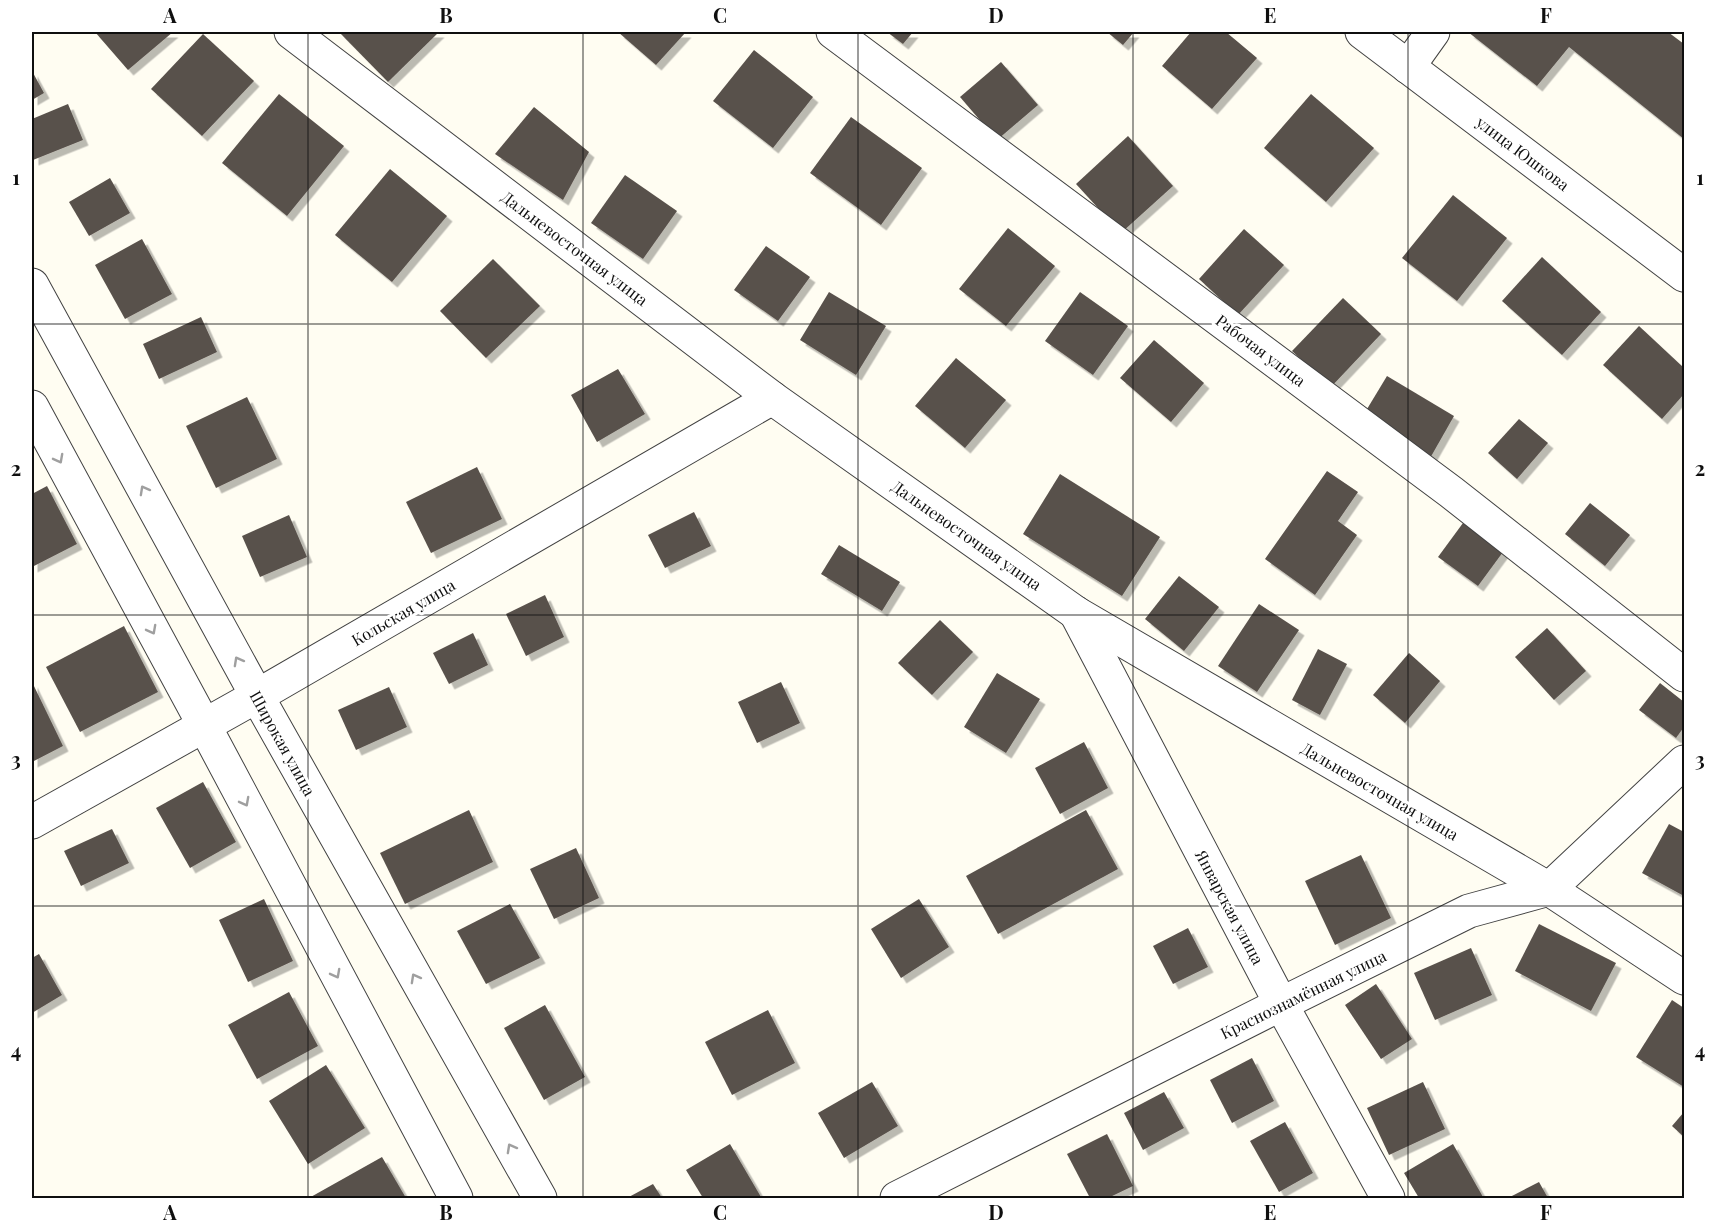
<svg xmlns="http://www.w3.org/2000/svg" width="1716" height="1230" font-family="'Playfair Display',serif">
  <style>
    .building { fill: #59514b; filter: url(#shadow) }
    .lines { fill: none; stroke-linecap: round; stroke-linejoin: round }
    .minor-casing { stroke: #424242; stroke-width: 35 }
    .minor { stroke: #fff; stroke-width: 33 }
    .oneway { stroke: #9f9f9f }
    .grid { fill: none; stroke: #0f0f0f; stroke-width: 1.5; stroke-opacity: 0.55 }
    .labels { text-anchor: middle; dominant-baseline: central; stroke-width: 6; stroke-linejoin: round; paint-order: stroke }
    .street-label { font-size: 16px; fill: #0f0f0f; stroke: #fff }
    .neatline { fill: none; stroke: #0f0f0f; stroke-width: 2 }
    .grid-label { font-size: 20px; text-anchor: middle; font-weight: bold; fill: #0f0f0f }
  </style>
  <defs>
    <filter id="shadow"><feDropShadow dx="5.5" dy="5.5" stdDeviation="0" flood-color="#0004"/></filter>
  </defs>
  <rect width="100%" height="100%" fill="#fffdf2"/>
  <g class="building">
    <polygon points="95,32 173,32 128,70"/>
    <polygon points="339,32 439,32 388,82"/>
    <polygon points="618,32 686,32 656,65"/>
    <polygon points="887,32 913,32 903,44"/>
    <polygon points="1107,32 1134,32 1123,45"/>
    <polygon points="1191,32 1226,32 1257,58 1212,109 1162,66"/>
    <polygon points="1468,32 1668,32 1684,44 1684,139 1569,47 1537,86"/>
    <polygon points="203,34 254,81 202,136 151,89"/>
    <polygon points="754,50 813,97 773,148 713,101"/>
    <polygon points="1001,62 1038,105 997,140 960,97"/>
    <polygon points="32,71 44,93 32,100"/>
    <polygon points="279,94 344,146 287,216 222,163"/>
    <polygon points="1311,94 1374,148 1326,202 1264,148"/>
    <polygon points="68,104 83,140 33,160 32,119"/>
    <polygon points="534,107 589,152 563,200 495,154"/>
    <polygon points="851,117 922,168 881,225 810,173"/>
    <polygon points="1128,136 1173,186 1121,233 1076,184"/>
    <polygon points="390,169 447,216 392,282 335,235"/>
    <polygon points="625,175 677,211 643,259 591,223"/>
    <polygon points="110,178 130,213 89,236 69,202"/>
    <polygon points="1453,195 1507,238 1457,301 1402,258"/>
    <polygon points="1008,228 1055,266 1006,326 959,289"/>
    <polygon points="1244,229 1284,265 1238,315 1199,279"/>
    <polygon points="142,239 172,294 125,319 95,265"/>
    <polygon points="766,246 810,277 778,321 734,290"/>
    <polygon points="1542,257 1601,312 1562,355 1502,301"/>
    <polygon points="493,259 540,306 486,358 440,311"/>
    <polygon points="829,292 886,326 856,375 800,340"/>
    <polygon points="1080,292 1128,326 1093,375 1045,341"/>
    <polygon points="1343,298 1381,334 1331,387 1292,351"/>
    <polygon points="201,317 217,352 159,379 143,344"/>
    <polygon points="1639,326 1684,368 1684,394 1662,419 1603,365"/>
    <polygon points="1154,340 1204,383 1171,422 1120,378"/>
    <polygon points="956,358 1006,400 965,448 915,406"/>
    <polygon points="618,369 645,414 597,442 571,395"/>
    <polygon points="1387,376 1454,416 1429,460 1361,419"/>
    <polygon points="247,397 277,459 216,488 186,426"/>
    <polygon points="1519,419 1548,443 1517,479 1488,453"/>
    <polygon points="477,467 502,519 431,553 406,502"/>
    <polygon points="1327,471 1358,492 1338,521 1357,535 1315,595 1265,559"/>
    <polygon points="1060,474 1160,537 1122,596 1023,534"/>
    <polygon points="47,486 77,544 32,567 32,494"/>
    <polygon points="1590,503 1630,535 1605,566 1565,534"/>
    <polygon points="694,512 711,546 665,568 648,535"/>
    <polygon points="289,515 307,557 260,577 242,536"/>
    <polygon points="1463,523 1503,552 1478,586 1438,557"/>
    <polygon points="839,545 900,582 882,611 821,574"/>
    <polygon points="1179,576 1219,607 1184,651 1145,619"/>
    <polygon points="545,595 564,637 526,656 506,614"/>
    <polygon points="1259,604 1299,630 1257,692 1218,666"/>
    <polygon points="940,620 973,652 932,695 898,663"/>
    <polygon points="124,626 158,692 80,732 46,667"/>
    <polygon points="1547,628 1586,671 1554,700 1515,657"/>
    <polygon points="473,633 488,665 449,684 433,653"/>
    <polygon points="1318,649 1347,664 1320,715 1292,700"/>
    <polygon points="1409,653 1440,681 1405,723 1373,695"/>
    <polygon points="997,673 1040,699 1006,753 964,727"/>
    <polygon points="32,682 63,746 32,762"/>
    <polygon points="781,682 800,723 757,743 738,702"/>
    <polygon points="1660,683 1684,702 1684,727 1676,738 1639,710"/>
    <polygon points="389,687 407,727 356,750 338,710"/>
    <polygon points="1084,742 1108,788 1060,814 1035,768"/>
    <polygon points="203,782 236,842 190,868 156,808"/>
    <polygon points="469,810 493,862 405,904 380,853"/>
    <polygon points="1086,810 1118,869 998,934 966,876"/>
    <polygon points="1669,824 1684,832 1684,896 1642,873"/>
    <polygon points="112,829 129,863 81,886 64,851"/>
    <polygon points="576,848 599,898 554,919 530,869"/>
    <polygon points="1361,855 1391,918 1335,945 1305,881"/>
    <polygon points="264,899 293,961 248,982 219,920"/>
    <polygon points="919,899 949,947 901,978 871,929"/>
    <polygon points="510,904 540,958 486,984 457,931"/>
    <polygon points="1539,924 1616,963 1591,1011 1515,971"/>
    <polygon points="1188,928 1208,967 1173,984 1153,946"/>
    <polygon points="1471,948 1492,995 1435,1020 1414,973"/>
    <polygon points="39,954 62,995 32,1013 32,958"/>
    <polygon points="1376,984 1412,1039 1381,1059 1345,1005"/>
    <polygon points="289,992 318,1046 257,1079 228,1025"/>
    <polygon points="1672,1000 1684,1008 1684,1087 1636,1057"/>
    <polygon points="545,1005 585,1077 544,1100 504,1028"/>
    <polygon points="768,1010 795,1063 732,1095 705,1042"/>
    <polygon points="1252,1058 1274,1101 1232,1123 1210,1080"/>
    <polygon points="326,1065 365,1128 308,1164 269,1101"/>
    <polygon points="872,1082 898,1126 844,1158 818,1113"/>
    <polygon points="1423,1082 1445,1129 1389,1155 1367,1108"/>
    <polygon points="1164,1092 1184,1128 1143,1150 1124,1113"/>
    <polygon points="1684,1112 1684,1137 1672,1126"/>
    <polygon points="1285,1122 1313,1173 1279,1192 1250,1141"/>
    <polygon points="1107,1134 1133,1186 1108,1198 1090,1198 1067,1154"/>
    <polygon points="730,1144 761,1197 759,1198 703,1198 686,1170"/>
    <polygon points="1453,1144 1483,1197 1419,1198 1404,1173"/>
    <polygon points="382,1157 406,1198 309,1198"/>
    <polygon points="1539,1182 1548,1198 1508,1198"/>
    <polygon points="653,1184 662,1198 627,1198"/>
  </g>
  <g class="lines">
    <defs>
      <g id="minor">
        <polyline points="291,32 772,398 1076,613 1549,889 1684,978"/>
        <polyline points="833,32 1451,492 1684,675"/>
        <polyline points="1362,32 1684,275"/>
        <polyline points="1408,67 1433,32"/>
        <polyline points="32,285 257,696 540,1198"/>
        <polyline points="32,407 204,725 456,1198"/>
        <polyline points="1076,613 1281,1004 1388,1198"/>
        <polyline points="32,822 257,696 772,398"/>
        <polyline points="897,1198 1281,1004 1469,911 1549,889 1684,762"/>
      </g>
    </defs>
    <use href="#minor" class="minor-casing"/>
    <use href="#minor" class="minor"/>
  </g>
  <defs><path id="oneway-chevron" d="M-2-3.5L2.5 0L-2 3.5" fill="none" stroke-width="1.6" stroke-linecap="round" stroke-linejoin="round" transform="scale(1.5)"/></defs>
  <g class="oneway">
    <use href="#oneway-chevron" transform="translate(59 459) rotate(62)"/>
    <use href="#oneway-chevron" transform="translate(144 490) rotate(-119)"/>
    <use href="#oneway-chevron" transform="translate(152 630) rotate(62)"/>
    <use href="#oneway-chevron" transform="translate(238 661) rotate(-119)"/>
    <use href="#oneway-chevron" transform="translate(245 802) rotate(62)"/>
    <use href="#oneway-chevron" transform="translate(336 974) rotate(62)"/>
    <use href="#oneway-chevron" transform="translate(415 978) rotate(-119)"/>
    <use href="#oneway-chevron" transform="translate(511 1148) rotate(-119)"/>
  </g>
  <path class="grid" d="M308 32V1198M583 32V1198M858 32V1198M1133 32V1198M1408 32V1198M32 324H1684M32 615H1684M32 906H1684"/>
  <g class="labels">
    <g class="street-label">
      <text transform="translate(1523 153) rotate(37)">улица Юшкова</text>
      <text transform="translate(575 248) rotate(37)">Дальневосточная улица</text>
      <text transform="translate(1261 350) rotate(37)">Рабочая улица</text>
      <text transform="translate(967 535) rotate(35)">Дальневосточная улица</text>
      <text transform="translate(403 612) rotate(-30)">Кольская улица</text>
      <text transform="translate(283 743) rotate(61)">Широкая улица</text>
      <text transform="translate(1380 791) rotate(30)">Дальневосточная улица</text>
      <text transform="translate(1230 907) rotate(62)">Январская улица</text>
      <text transform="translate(1303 994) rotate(-26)">Краснознамённая улица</text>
    </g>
  </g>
  <rect width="1716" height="1230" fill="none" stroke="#ffffff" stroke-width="66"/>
  <rect x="33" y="33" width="1650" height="1164" class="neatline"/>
  <g class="grid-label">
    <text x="170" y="23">A</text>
    <text x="446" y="23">B</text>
    <text x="720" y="23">C</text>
    <text x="996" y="23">D</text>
    <text x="1270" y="23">E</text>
    <text x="1546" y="23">F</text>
    <text x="16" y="185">1</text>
    <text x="1700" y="185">1</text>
    <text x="16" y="476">2</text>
    <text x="1700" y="476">2</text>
    <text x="16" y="767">3</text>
    <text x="1700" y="767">3</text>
    <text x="16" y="1058">4</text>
    <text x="1700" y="1058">4</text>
    <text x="170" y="1220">A</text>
    <text x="446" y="1220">B</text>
    <text x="720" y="1220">C</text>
    <text x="996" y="1220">D</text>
    <text x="1270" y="1220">E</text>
    <text x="1546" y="1220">F</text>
  </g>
</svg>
